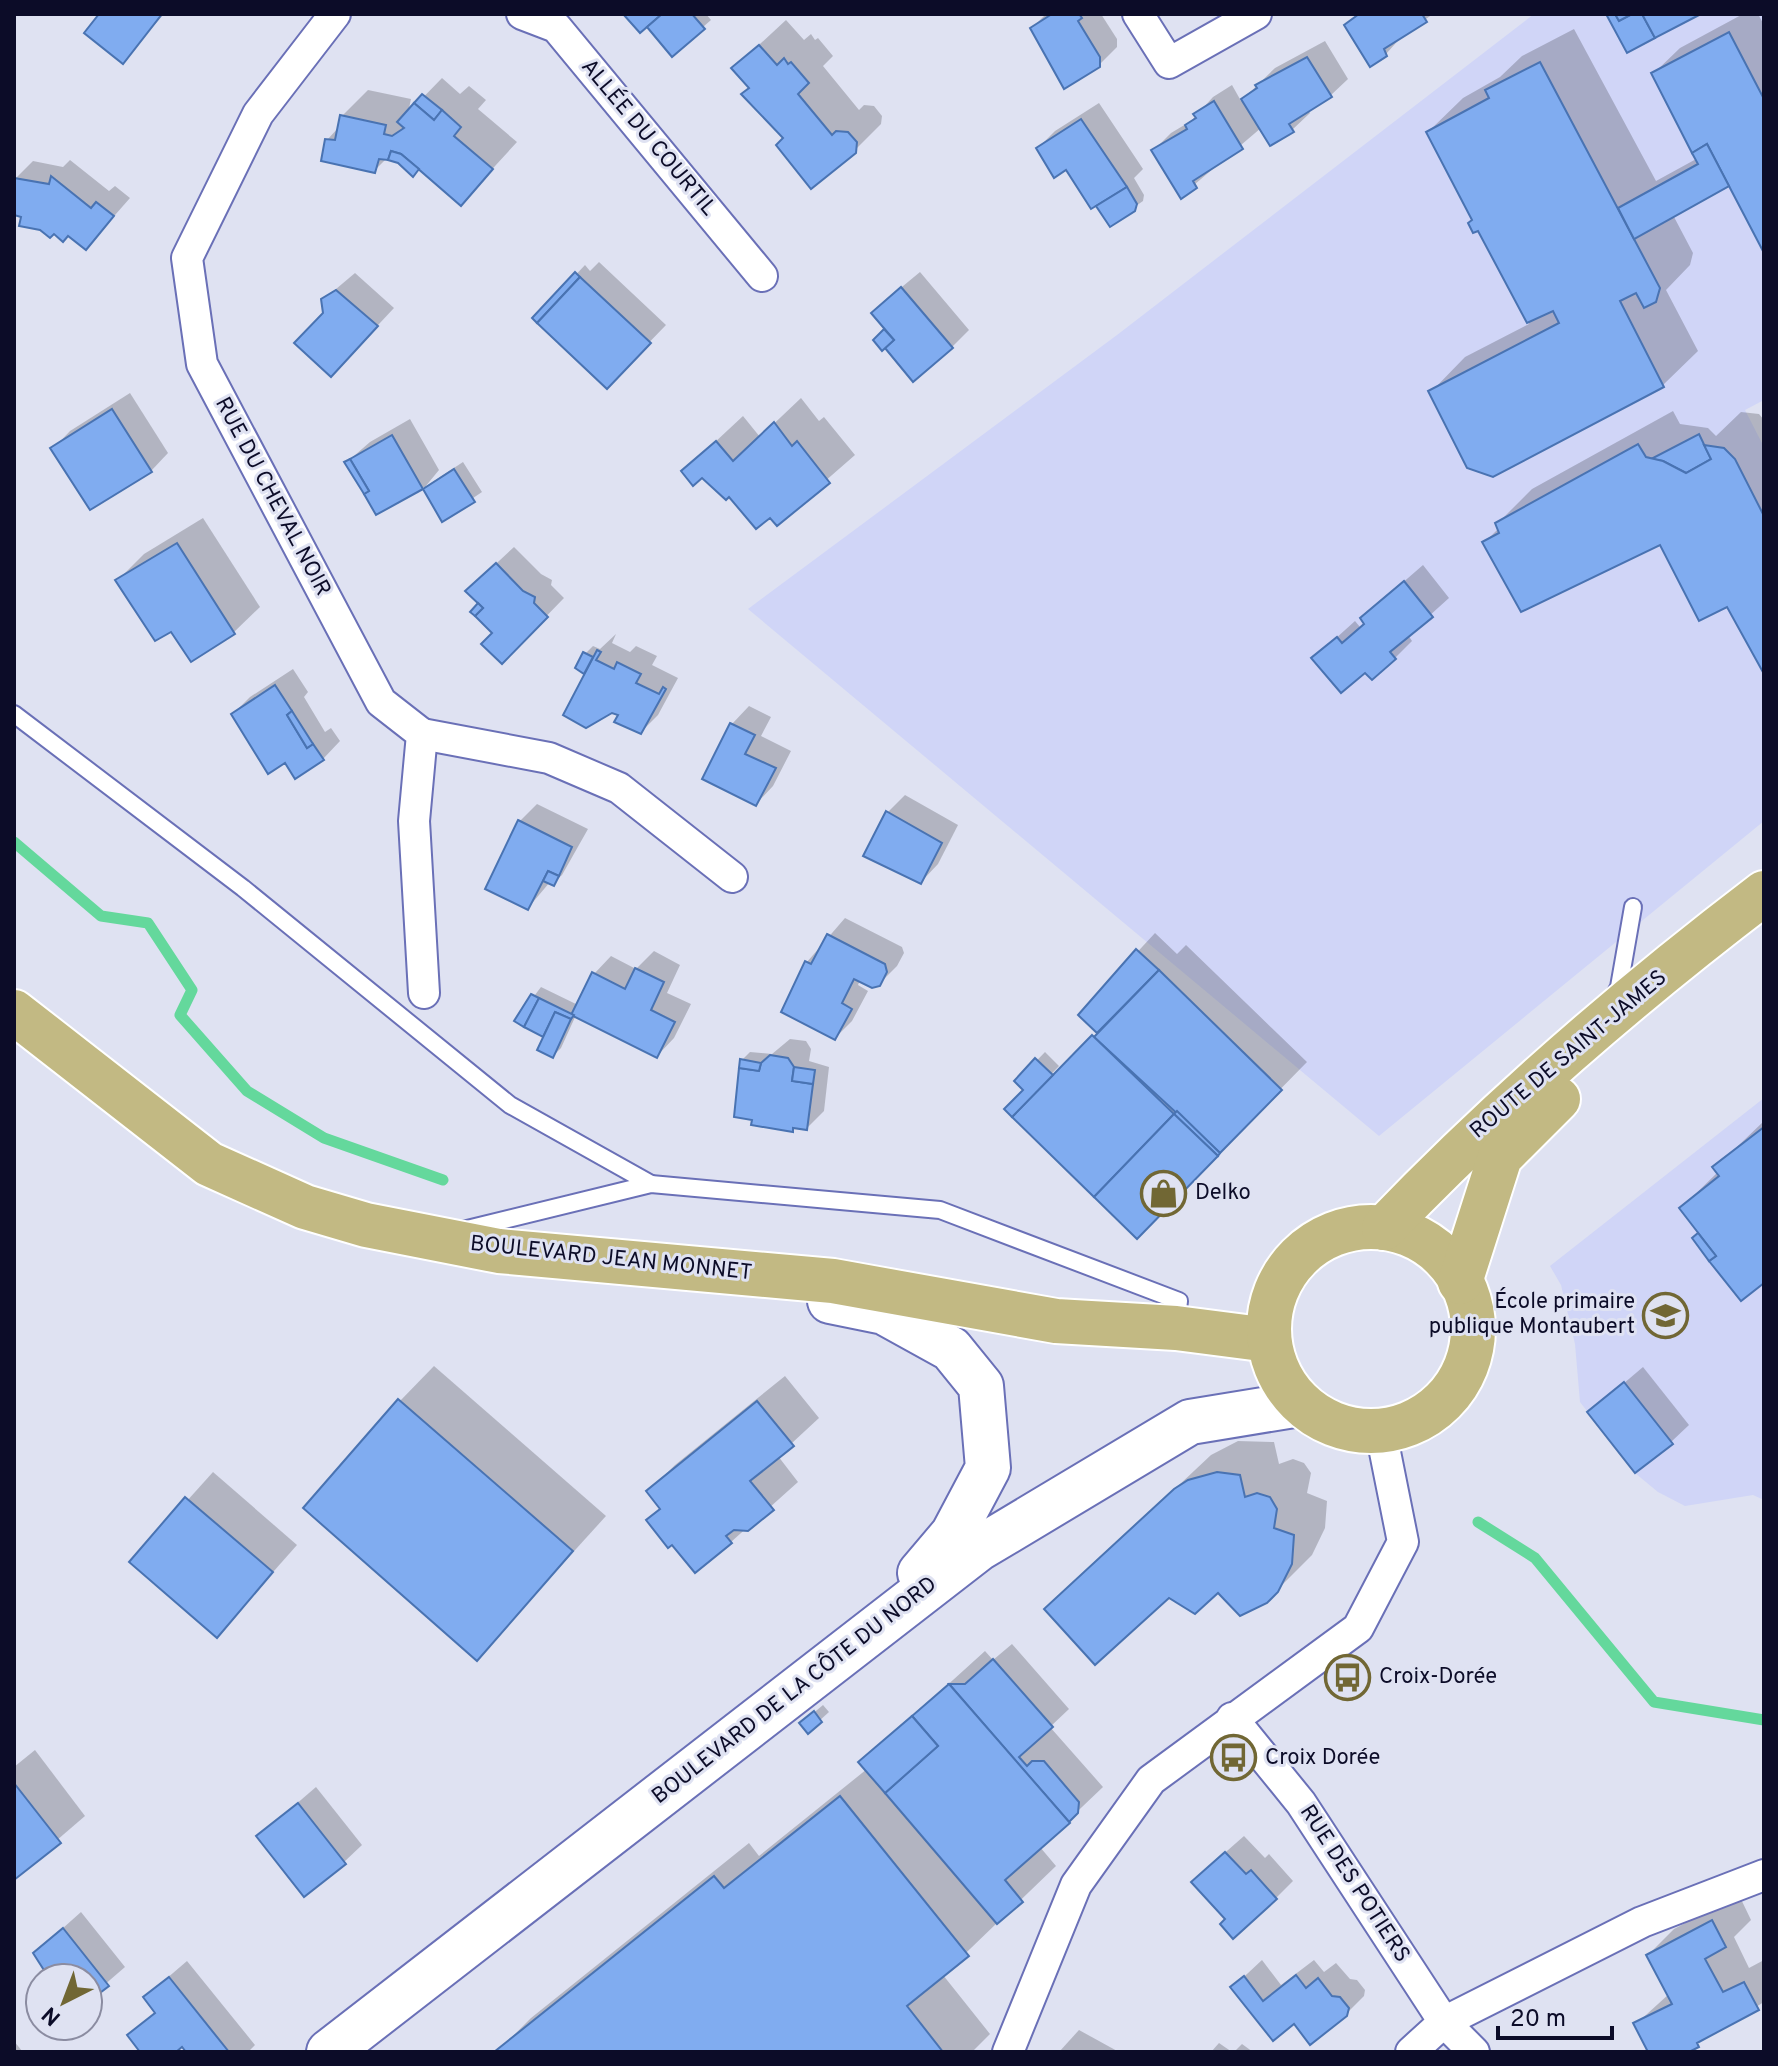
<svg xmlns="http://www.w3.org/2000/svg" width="1778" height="2066" font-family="Overpass,sans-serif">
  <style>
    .built { fill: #d0d5f7 }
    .shadow { fill: #0003 }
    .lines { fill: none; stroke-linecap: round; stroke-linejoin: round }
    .stream { stroke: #64d89c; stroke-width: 11 }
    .building { fill: #80acf0; stroke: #4973b2; stroke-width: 2 }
    .service-casing { stroke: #6a70b7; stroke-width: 20 }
    .minor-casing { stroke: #6a70b7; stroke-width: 34 }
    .secondary-casing { stroke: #6a70b7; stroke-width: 48 }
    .primary-casing { stroke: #fff; stroke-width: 48 }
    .service { stroke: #fff; stroke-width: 16 }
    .minor { stroke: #fff; stroke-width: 30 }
    .secondary { stroke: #fff; stroke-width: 44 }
    .primary { stroke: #c2b983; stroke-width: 44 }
    .labels { text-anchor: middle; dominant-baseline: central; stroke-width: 6; stroke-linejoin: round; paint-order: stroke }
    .street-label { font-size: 22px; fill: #0c0c28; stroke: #dfe2f2 }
    .poi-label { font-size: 22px; fill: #0c0c28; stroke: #dfe2f2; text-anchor: start }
  </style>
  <rect width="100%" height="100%" fill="#dfe2f2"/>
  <g class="built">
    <polygon points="1534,14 1764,14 1764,400 1745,410 1764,447 1764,821 1379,1136 748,609 1117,335"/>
    <polygon points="1764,1098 1764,1500 1753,1495 1685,1506 1658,1492 1635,1473 1580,1402 1575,1344 1561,1285 1550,1266"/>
  </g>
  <g class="shadow">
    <polygon points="102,14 164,14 123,61"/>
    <polygon points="626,14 706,14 711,20 672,54 648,24"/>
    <polygon points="1046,14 1101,14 1117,39 1117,47 1099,65 1032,28"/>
    <polygon points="1358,14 1433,14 1403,35 1386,54 1346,26"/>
    <polygon points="1743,14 1758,14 1764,25 1764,249 1730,183 1673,215 1693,253 1690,265 1666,290 1698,351 1663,385 1493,475 1431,392 1465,357 1529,324 1428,132 1463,98 1500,77 1522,56 1574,29 1656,181 1698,158 1653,74 1680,48"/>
    <polygon points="786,20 804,40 811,34 815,40 818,38 833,56 823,66 859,110 864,105 874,106 882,116 881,124 854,151 786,138 734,68"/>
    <polygon points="1325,41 1348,79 1330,96 1308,110 1310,113 1292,130 1261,128 1181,196 1153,151 1171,133 1191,121 1213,97 1232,85 1241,101 1275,68"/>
    <polygon points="442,78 460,94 469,86 486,100 478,109 517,142 461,203 420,167 387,158 374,171 327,140 339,127 342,116 368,90 411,99 408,113"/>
    <polygon points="1099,103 1143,169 1134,178 1144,195 1143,201 1110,224 1067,168 1038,148 1055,131"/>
    <polygon points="70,160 109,191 115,186 130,198 86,248 69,233 14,213 15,179 33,161 63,167"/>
    <polygon points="599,262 666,325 607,386 535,318 585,265 590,271"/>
    <polygon points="920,272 969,330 952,347 885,345 875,340 887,329 891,296"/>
    <polygon points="355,273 394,308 348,357 325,314 323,300"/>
    <polygon points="130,393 168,453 151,471 53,449 70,431"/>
    <polygon points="801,398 819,421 824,417 855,455 777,523 771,515 703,476 684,471 743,416 760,437"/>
    <polygon points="1673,411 1680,424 1708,428 1716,436 1741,412 1759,414 1764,420 1764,671 1728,604 1660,542 1485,542 1499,528 1497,524 1532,489"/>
    <polygon points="410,419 439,470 425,487 463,462 482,492 442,519 424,487 377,513 347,462 370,442"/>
    <polygon points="203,518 260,607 233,633 172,629 118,580 144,554"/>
    <polygon points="514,547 541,574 552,580 551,585 564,598 502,662 494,633 481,603 485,574"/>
    <polygon points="1423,565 1449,598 1408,635 1412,641 1395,658 1372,677 1366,670 1314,658 1355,621 1360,627 1366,623 1362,618"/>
    <polygon points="616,634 612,643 630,652 636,646 657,656 652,665 678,678 658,715 641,732 621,714 590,665 584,671 585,654 593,646 600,649"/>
    <polygon points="293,669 308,692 304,697 325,732 331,728 340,741 323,759 286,760 233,714 250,697"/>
    <polygon points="749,706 771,717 761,736 791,751 773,786 756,804 705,779 732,724"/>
    <polygon points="905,795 958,825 938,864 921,882 888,812"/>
    <polygon points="537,804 588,829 562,875 553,883 550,882 528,908 519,822"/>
    <polygon points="845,918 902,947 904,953 897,966 879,984 860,980 858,985 868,991 852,1021 835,1038 807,962"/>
    <polygon points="1155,933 1177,954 1186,945 1307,1062 1137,1236 1007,1109 1025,1090 1017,1081 1045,1052 1059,1066 1015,1112 1018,1115 1099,1032 1080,1014"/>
    <polygon points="654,951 680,965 667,993 691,1004 674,1038 657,1056 576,1015 561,1048 553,1056 546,1036 516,1020 541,987 578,1005 594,974 611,956 636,969"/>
    <polygon points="790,1039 806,1041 811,1049 809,1061 829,1067 824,1111 807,1128 796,1126 792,1130 742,1060 750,1052 772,1054"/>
    <polygon points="1764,1121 1764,1280 1741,1298 1694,1239 1700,1232 1681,1208 1718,1172 1715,1168"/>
    <polygon points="434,1366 606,1516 477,1658 400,1401"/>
    <polygon points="1643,1367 1689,1425 1671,1442 1590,1412"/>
    <polygon points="785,1376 819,1418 778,1456 798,1482 731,1542 673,1542 648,1521 662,1507 649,1491 675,1465"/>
    <polygon points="1238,1441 1274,1442 1279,1464 1293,1459 1304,1463 1311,1473 1307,1493 1327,1501 1325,1528 1312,1555 1277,1590 1218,1590 1047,1609 1211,1455"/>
    <polygon points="213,1472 297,1545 217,1635 132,1562"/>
    <polygon points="1012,1644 1069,1709 1050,1727 1103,1787 1040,1847 1056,1866 943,1975 990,2034 972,2052 497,2052 531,2018 749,1843 759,1856 867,1769 932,1699 985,1651 993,1660"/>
    <polygon points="823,1705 829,1712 808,1731 810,1716"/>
    <polygon points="35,1750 85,1816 14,1877 14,1767"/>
    <polygon points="316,1787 362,1845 344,1862 259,1836"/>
    <polygon points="1244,1836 1265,1858 1269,1854 1293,1881 1276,1898 1227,1919 1211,1865"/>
    <polygon points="1739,1895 1751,1920 1734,1937 1749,1968 1764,1960 1764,2002 1682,2052 1650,2052 1636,2024 1669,1994 1648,1955 1674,1929"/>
    <polygon points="81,1912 125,1967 88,1999 88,1978 53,1978 35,1953"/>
    <polygon points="1262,1960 1281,1985 1314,1960 1324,1972 1336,1963 1350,1979 1357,1980 1365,1990 1364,1996 1346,2014 1294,2021 1233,1987"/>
    <polygon points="187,1961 255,2045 248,2052 188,2052 182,2044 172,2052 142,2052 130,2036 156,2011 145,1997"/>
    <polygon points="1079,2030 1119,2052 1059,2052"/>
    <polygon points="14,2041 22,2051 20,2052 14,2052"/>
    <polygon points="1219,2043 1232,2052 1211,2052"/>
    <polygon points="1242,2044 1253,2052 1234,2052"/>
  </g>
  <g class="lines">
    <g class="stream">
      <polyline points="14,842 101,916 148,923 192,990 180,1015 247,1091 324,1138 443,1180"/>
      <polyline points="1478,1522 1535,1558 1654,1702 1764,1720"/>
    </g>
  </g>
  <g class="building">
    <polygon points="99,14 162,14 123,64 84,33"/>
    <polygon points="623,14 662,14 640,33"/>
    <polygon points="662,14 692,14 705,29 672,57 647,27"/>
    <polygon points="1052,14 1079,14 1082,18 1078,21 1100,57 1100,67 1064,89 1030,28"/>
    <polygon points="1422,14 1427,22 1384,49 1387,56 1370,67 1344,25 1359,14"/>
    <polygon points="1606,14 1615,14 1619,21 1632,14 1642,14 1655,38 1627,53"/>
    <polygon points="1615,14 1632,14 1619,21"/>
    <polygon points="1642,14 1701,14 1655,38"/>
    <polygon points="1729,32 1764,99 1764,253 1707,144 1692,153 1651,73"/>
    <polygon points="759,45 777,65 784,58 788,64 791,62 809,83 798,94 832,135 836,131 848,132 857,142 856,153 811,189 776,145 783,138 741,94 749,88 731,68"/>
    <polygon points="1307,57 1332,97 1289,124 1294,132 1270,146 1241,99 1257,88 1255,85"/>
    <polygon points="1540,62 1660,288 1656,302 1644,308 1636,293 1620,301 1664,387 1493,477 1467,468 1428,391 1559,323 1553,311 1527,323 1478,231 1473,233 1468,223 1472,220 1426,132 1489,98 1485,90"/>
    <polygon points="422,94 442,110 434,120 414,103"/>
    <polygon points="1214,101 1243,149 1193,181 1197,188 1181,199 1151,150 1187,129 1185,125 1196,118 1193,114"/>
    <polygon points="414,103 434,120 442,110 461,127 454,136 493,169 461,206 401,154 391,151 388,160 379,159 375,173 321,161 325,139 335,140 340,115 386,125 384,134 392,136 404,128 397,122"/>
    <polygon points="1081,119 1127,187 1091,209 1066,170 1054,178 1036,148"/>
    <polygon points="1707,144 1729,186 1634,239 1618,208 1698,164 1692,153"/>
    <polygon points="391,151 401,154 419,169 413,177 398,163 388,160"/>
    <polygon points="51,176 91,208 96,202 114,216 86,250 68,236 63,242 54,234 50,238 40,230 19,226 21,217 14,215 14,178 49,184"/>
    <polygon points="1127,187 1137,204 1135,211 1110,227 1096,206"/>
    <polygon points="575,272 580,277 537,323 532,318"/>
    <polygon points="580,277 651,343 607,389 537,323"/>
    <polygon points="901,287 953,348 913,382 885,348 894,340 871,313"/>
    <polygon points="336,290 378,326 331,377 294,343 323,313 321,299"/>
    <polygon points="884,329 894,340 882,351 873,340"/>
    <polygon points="112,409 152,472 90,510 50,448"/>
    <polygon points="774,422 792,446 797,441 830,483 777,526 770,518 756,529 729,497 726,500 702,478 693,486 681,471 716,441 733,461"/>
    <polygon points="1699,434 1711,459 1686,473 1663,461 1651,459"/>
    <polygon points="392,435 423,489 376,515 364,494 369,491 350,459"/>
    <polygon points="1638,444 1646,457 1663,461 1686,473 1711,459 1704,445 1724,448 1735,459 1764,516 1764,674 1727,607 1699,621 1660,545 1521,612 1482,542 1499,533 1495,523"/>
    <polygon points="350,459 369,491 364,494 344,462"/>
    <polygon points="454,469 475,502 442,522 423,489"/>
    <polygon points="177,543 235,634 191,662 171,632 155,641 115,580"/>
    <polygon points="496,563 523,591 535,597 534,603 548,617 502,664 481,644 492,633 475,616 483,608 465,591"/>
    <polygon points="1404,581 1433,617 1390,652 1396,659 1372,680 1365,673 1341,693 1311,658 1337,637 1342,643 1364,624 1360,618"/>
    <polygon points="478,603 483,608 475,616 470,612"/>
    <polygon points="597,650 601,652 596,660 614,669 617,662 641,674 636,683 659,694 663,687 666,689 641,734 614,722 618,715 612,713 586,728 563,715"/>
    <polygon points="583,652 593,657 584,674 575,668"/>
    <polygon points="275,685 292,711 287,715 307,748 313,744 324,760 295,779 285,763 268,774 231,714"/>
    <polygon points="292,711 313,744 307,748 287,715"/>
    <polygon points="730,723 755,735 745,754 776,768 756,806 702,779"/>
    <polygon points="886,811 942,843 921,884 863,856"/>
    <polygon points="518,820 572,847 559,876 548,871 528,910 485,889"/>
    <polygon points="548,871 559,876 554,886 543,881"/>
    <polygon points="827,934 885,964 887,972 880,986 872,988 854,979 842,1003 852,1009 835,1040 781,1012 805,961 811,964"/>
    <polygon points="1136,949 1159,970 1097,1033 1078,1015"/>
    <polygon points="635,968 664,982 651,1010 675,1022 657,1058 571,1015 592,972 625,989"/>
    <polygon points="1159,970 1282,1090 1220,1153 1094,1037"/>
    <polygon points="531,994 539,998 524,1027 514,1021"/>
    <polygon points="539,998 574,1015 571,1019 555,1012 543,1037 524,1027"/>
    <polygon points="555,1012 571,1019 553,1058 537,1050"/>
    <polygon points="1092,1035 1174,1114 1094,1197 1012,1117"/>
    <polygon points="770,1055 788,1058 794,1067 792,1081 813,1084 807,1130 793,1128 793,1132 751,1125 752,1120 734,1117 739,1068 759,1071 761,1063"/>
    <polygon points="1035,1058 1053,1075 1012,1117 1004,1109 1023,1090 1014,1081"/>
    <polygon points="740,1059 761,1063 759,1071 739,1068"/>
    <polygon points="794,1067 815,1070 813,1084 792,1081"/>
    <polygon points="1177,1111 1220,1153 1218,1156 1174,1114"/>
    <polygon points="1174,1114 1218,1156 1137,1239 1094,1197"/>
    <polygon points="1764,1127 1764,1283 1741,1301 1709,1261 1716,1256 1679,1208 1719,1176 1712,1167"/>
    <polygon points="1698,1233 1716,1256 1709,1261 1692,1238"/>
    <polygon points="1624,1382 1673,1444 1635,1473 1587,1412"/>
    <polygon points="398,1399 573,1551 477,1661 303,1508"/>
    <polygon points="757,1401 794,1446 750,1481 774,1510 748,1531 734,1530 726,1536 732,1543 695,1573 672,1545 668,1548 646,1520 660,1509 646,1491"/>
    <polygon points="1217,1472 1240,1475 1245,1497 1257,1493 1270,1497 1277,1509 1274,1528 1294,1535 1292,1564 1278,1592 1267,1603 1240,1616 1218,1593 1195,1614 1169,1598 1095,1665 1044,1609 1174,1489 1188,1480"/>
    <polygon points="185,1497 273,1572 217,1638 129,1562"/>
    <polygon points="993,1659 1053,1727 1019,1757 1027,1766 1032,1761 1044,1761 1079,1802 1078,1813 1069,1822 949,1684 965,1684"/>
    <polygon points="949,1684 1070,1823 1005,1880 1023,1902 997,1924 885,1793 938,1746 912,1716"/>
    <polygon points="814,1711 822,1722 808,1734 799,1723"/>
    <polygon points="912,1716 938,1746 885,1793 858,1762"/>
    <polygon points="14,1783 61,1843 14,1880"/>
    <polygon points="840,1796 969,1956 907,2006 943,2052 494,2052 714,1876 724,1888"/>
    <polygon points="298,1803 346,1864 304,1897 256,1836"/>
    <polygon points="1225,1852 1246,1874 1251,1870 1277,1899 1233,1939 1220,1924 1225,1919 1191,1882"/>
    <polygon points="1712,1920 1726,1947 1705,1959 1723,1992 1744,1982 1759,2010 1697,2043 1699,2047 1689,2052 1648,2052 1633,2023 1672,2004 1646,1955"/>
    <polygon points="63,1928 109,1986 88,2002 88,1978 49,1978 33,1953"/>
    <polygon points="1296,1975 1306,1988 1318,1978 1332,1996 1340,1997 1349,2008 1347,2016 1310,2045 1294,2024 1273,2041 1230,1987 1244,1976 1263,2001"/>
    <polygon points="169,1977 229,2052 186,2052 182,2047 176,2052 140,2052 127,2035 155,2013 143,1997"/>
  </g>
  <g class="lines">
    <defs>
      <g id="service">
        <polyline points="14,714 243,888 510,1105 651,1184"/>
        <polyline points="1613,998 1619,987 1633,907"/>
        <polyline points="463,1230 651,1184 940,1210 1179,1301 1176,1326"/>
      </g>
      <g id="minor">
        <polyline points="335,14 258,114 187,258 202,364 381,702 422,734 414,821 424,993"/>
        <polyline points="522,14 556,27 762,276"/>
        <polyline points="1138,14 1169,63 1256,14"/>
        <polyline points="422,734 549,758 619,788 732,877"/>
        <polyline points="1232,1718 1301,1803 1444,2022 1474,2052"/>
        <polyline points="1008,2052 1076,1885 1151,1780 1358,1628 1403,1542 1381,1432"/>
        <polyline points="1411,2052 1444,2022 1642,1922 1764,1875"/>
      </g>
      <g id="secondary">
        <polyline points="830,1301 884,1312 951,1349 981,1386 988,1468 953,1534 920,1573"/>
        <polyline points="329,2052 978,1549 1190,1422 1300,1404"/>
      </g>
      <g id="primary">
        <polyline points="14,1012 209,1164 305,1207 366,1225 499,1251 833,1281 1056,1321 1176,1328 1269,1340"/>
        <circle cx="1371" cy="1329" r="102"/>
        <path d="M1384 1228C1501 1106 1630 995 1764 893"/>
        <polyline points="1460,1282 1500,1157 1558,1099"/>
      </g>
    </defs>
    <use href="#service" class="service-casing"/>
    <use href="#minor" class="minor-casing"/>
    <use href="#secondary" class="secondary-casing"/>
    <use href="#primary" class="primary-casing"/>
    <use href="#service" class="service"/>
    <use href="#minor" class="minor"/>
    <use href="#secondary" class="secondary"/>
    <use href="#primary" class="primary"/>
  </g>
  <defs>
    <symbol id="shop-ring" viewBox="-11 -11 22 22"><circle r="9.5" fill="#dfe2f2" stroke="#716734" stroke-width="1.5"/><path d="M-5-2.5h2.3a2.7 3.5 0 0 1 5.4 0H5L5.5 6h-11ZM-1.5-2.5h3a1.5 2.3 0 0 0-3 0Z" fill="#716734"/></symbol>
    <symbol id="school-ring" viewBox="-11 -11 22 22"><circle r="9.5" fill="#dfe2f2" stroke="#716734" stroke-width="1.5"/><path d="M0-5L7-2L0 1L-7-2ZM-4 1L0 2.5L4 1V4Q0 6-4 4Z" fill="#716734"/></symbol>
    <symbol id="bus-ring" viewBox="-11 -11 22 22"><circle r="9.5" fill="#dfe2f2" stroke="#716734" stroke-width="1.5"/><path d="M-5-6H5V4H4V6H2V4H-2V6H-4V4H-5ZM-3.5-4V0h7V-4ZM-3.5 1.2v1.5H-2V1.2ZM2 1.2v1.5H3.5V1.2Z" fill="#716734"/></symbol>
  </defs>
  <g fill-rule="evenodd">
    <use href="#shop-ring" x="1138" y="1168" width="51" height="51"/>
    <use href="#school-ring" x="1640" y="1290" width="51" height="51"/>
    <use href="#bus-ring" x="1322" y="1652" width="51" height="51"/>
    <use href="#bus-ring" x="1208" y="1732" width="51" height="51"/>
  </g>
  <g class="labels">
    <g class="street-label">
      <text transform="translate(648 138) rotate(50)">ALLÉE DU COURTIL</text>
      <text transform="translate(272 497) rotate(62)">RUE DU CHEVAL NOIR</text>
      <text transform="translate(1569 1055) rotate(-40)">ROUTE DE SAINT-JAMES</text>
      <text transform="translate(611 1259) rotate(6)">BOULEVARD JEAN MONNET</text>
      <text transform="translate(795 1691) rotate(-38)">BOULEVARD DE LA CÔTE DU NORD</text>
      <text transform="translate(1354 1884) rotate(57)">RUE DES POTIERS</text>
    </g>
    <g class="poi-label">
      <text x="1195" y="1193">Delko</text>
      <text x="1635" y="1302" text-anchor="end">École primaire<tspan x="1635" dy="25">publique Montaubert</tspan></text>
      <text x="1379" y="1677">Croix-Dorée</text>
      <text x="1265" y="1758">Croix Dorée</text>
    </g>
  </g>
  <rect width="1778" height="2066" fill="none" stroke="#0c0c28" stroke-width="32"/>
  <g transform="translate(64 2002) rotate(222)"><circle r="38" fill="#dfe2f2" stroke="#8b8ca1" stroke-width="2"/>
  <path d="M0-6L14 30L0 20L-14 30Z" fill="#716734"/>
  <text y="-12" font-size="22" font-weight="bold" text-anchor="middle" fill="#0c0c28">N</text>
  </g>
  <path d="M1498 2026v12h114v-12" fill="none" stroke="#0c0c28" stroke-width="4"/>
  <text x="1510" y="2026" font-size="24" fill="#0c0c28" stroke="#dfe2f2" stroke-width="6" paint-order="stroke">20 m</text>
</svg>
